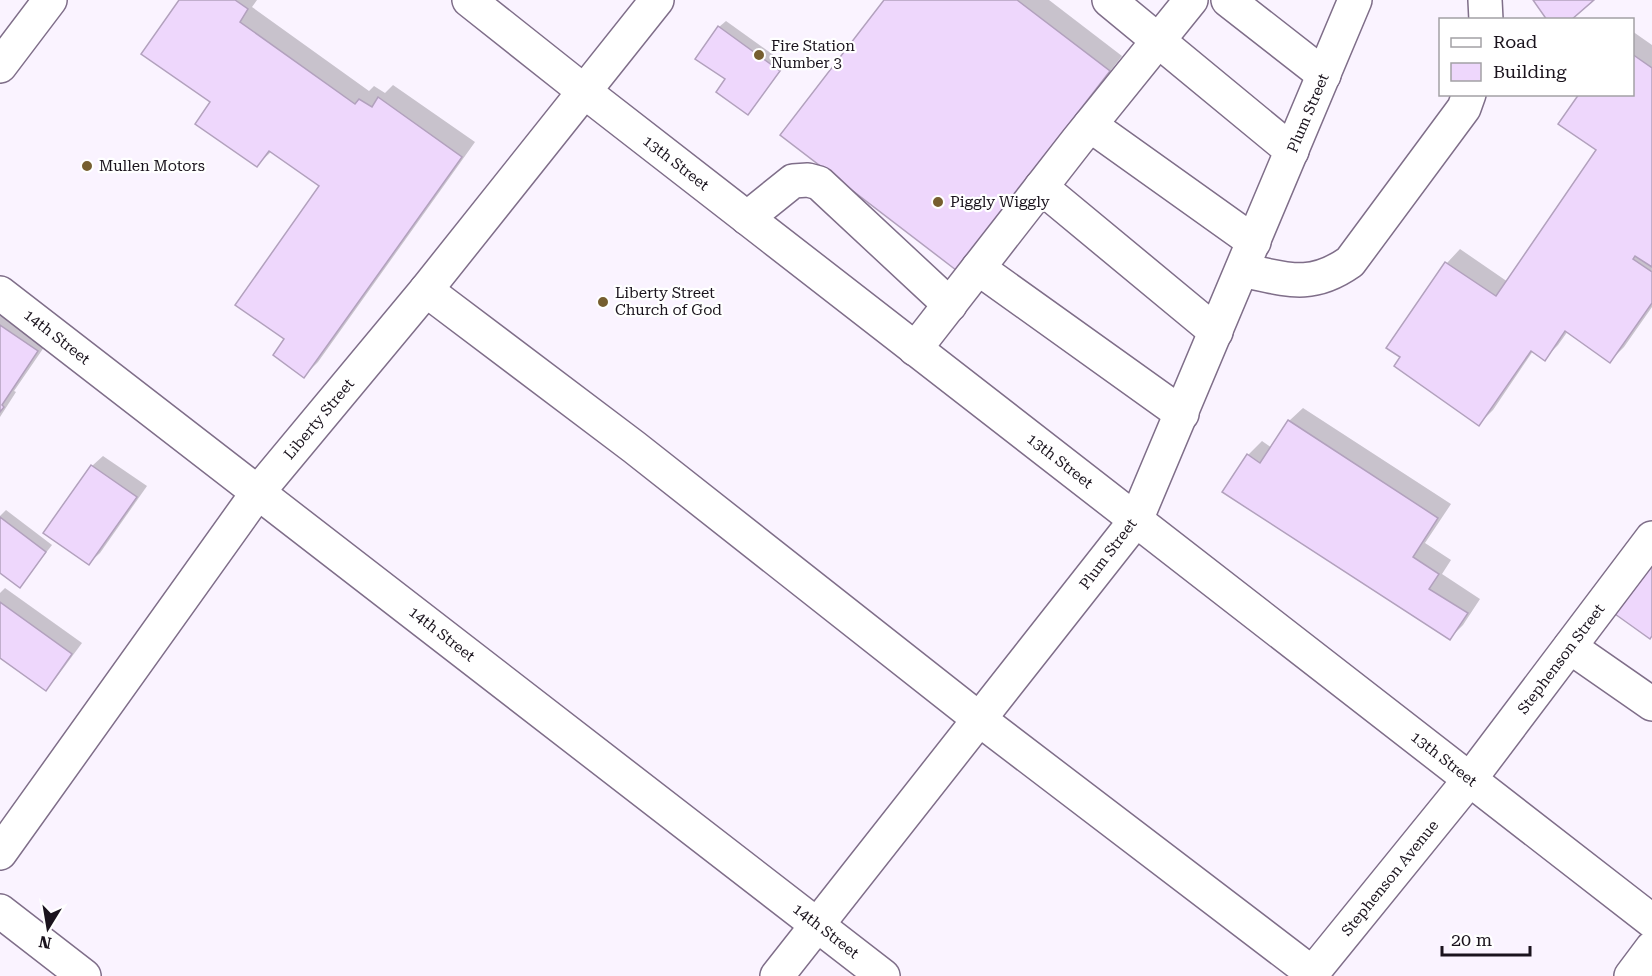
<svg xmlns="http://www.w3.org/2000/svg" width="1652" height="976" font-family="'Roboto Serif',serif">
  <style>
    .shadow { fill: #0003 }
    .building { fill: #eed7fc; stroke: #b2a1bd; stroke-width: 1.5 }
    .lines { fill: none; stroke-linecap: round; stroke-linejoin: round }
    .minor-casing { stroke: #7f6e89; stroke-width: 36 }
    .minor { stroke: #fff; stroke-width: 33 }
    .poi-dot { fill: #765e2f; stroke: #fff; stroke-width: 2 }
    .labels { text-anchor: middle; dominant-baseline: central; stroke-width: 4.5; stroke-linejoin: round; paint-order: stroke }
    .poi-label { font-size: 15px; fill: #1a131d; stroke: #fff; text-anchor: start }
    .street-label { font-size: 15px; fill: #1a131d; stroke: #fff }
  </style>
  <rect width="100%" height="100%" fill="#faf3ff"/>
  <g class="shadow">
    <polygon points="181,0 257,0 252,7 369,91 374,86 385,93 393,85 475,142 318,362 304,376 286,339 322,186 272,151 257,165 212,102"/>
    <polygon points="886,0 1049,0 1122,56 969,254"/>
    <polygon points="726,21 786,64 748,114 727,79 719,27"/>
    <polygon points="1632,31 1652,45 1652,307 1624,347 1610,361 1568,331 1558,345 1544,359 1533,351 1493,410 1479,424 1388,347 1447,263 1460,249 1508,282 1599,150 1632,94"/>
    <polygon points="0,303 51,337 14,391 16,392 0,417"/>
    <polygon points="1303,408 1451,504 1425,543 1451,560 1442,574 1480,599 1463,625 1450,638 1224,492 1248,455 1262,441 1272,448 1289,421"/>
    <polygon points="103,456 147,486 100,553 89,563 92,466"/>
    <polygon points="6,510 52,545 20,586 0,571 0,516"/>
    <polygon points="5,588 82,643 56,678 46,689 0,656 0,593"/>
  </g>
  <g class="building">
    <polygon points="179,0 235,0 248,9 240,22 355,104 359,99 372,107 378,97 462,157 304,378 273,355 284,339 235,305 319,186 269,151 257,167 195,124 210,102 141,54"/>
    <polygon points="884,0 1017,0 1110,71 956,270 780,135"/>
    <polygon points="1533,0 1594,0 1571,20 1547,20"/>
    <polygon points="718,26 780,71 748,115 716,92 725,79 695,59"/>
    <polygon points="1632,54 1652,68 1652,267 1635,256 1633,259 1652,272 1652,303 1610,363 1565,331 1545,361 1531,351 1479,426 1394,366 1400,357 1386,348 1445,262 1496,296 1596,150 1558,124 1579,94 1632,94"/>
    <polygon points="0,325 38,351 2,405 4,407 0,412"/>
    <polygon points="1288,420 1438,518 1413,557 1439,574 1429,589 1468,613 1450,640 1222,492 1247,454 1260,463"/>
    <polygon points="91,465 137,497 89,565 43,533"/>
    <polygon points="0,517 46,552 20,588 0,573"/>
    <polygon points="1652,564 1652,636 1650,639 1608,609"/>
    <polygon points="0,602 72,654 46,691 0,658"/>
  </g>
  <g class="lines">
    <defs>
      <g id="minor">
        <polyline points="469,0 585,92 1652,921"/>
        <polyline points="1109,0 1292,151"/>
        <polyline points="1228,0 1324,75"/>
        <polyline points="1485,0 1486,20"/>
        <polyline points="0,66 50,0"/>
        <polyline points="1090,125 1254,242"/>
        <polyline points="1041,187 1216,332"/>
        <polyline points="747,218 793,181 808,180 819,183 950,305"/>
        <polyline points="978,268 1182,414"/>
        <path d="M1242 270C1286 279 1310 290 1350 262L1464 108 1469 94"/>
        <polyline points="426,290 634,447 979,719 1312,973"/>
        <polyline points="0,293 883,976"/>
        <polyline points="915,349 1077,141 1191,0"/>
        <polyline points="1570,647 1652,704"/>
        <polyline points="0,853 258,492 426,290 657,0"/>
        <polyline points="0,911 84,976"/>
        <polyline points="777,976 1136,520 1355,0"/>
        <polyline points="1310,976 1470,779 1652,538"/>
        <polyline points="1631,976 1652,948"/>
      </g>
    </defs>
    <use href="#minor" class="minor-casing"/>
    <use href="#minor" class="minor"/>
  </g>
  <g class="poi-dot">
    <circle cx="759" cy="55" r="6"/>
    <circle cx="87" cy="166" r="6"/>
    <circle cx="938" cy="202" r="6"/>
    <circle cx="603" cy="302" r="6"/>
  </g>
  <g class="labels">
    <g class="poi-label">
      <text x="771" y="46">Fire Station<tspan x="771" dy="17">Number 3</tspan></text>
      <text x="99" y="166">Mullen Motors</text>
      <text x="950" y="202">Piggly Wiggly</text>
      <text x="615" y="293">Liberty Street<tspan x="615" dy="17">Church of God</tspan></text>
    </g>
    <g class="street-label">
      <text transform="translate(1308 113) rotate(-67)">Plum Street</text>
      <text transform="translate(676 163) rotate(38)">13th Street</text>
      <text transform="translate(57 337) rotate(38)">14th Street</text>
      <text transform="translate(319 419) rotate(-50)">Liberty Street</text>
      <text transform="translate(1060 461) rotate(38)">13th Street</text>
      <text transform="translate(1108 554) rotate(-53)">Plum Street</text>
      <text transform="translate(442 634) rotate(38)">14th Street</text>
      <text transform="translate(1561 659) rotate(-53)">Stephenson Street</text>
      <text transform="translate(1444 759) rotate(38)">13th Street</text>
      <text transform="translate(1390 878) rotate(-51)">Stephenson Avenue</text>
      <text transform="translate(826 931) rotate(38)">14th Street</text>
    </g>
  </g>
  <rect x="1439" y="18" width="195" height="78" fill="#ffffff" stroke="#a3a1a5" stroke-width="1.5"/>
  <rect x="1451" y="38" width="30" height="9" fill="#ffffff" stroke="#a3a1a5" stroke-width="1.5"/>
  <text x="1493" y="48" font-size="18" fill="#1a131d">Road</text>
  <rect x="1451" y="63" width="30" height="18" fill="#eed7fc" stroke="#a3a1a5" stroke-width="1.5"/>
  <text x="1493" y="78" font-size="18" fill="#1a131d">Building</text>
  <g transform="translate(48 928) rotate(191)" stroke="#ffffff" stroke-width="4.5" paint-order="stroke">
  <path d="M0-4.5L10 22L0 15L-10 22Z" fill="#1a131d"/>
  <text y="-9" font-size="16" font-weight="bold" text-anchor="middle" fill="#1a131d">N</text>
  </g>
  <path d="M1442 946v9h88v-9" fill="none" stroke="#1a131d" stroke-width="3"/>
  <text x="1451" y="946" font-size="18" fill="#1a131d" stroke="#ffffff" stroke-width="4.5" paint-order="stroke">20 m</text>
</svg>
